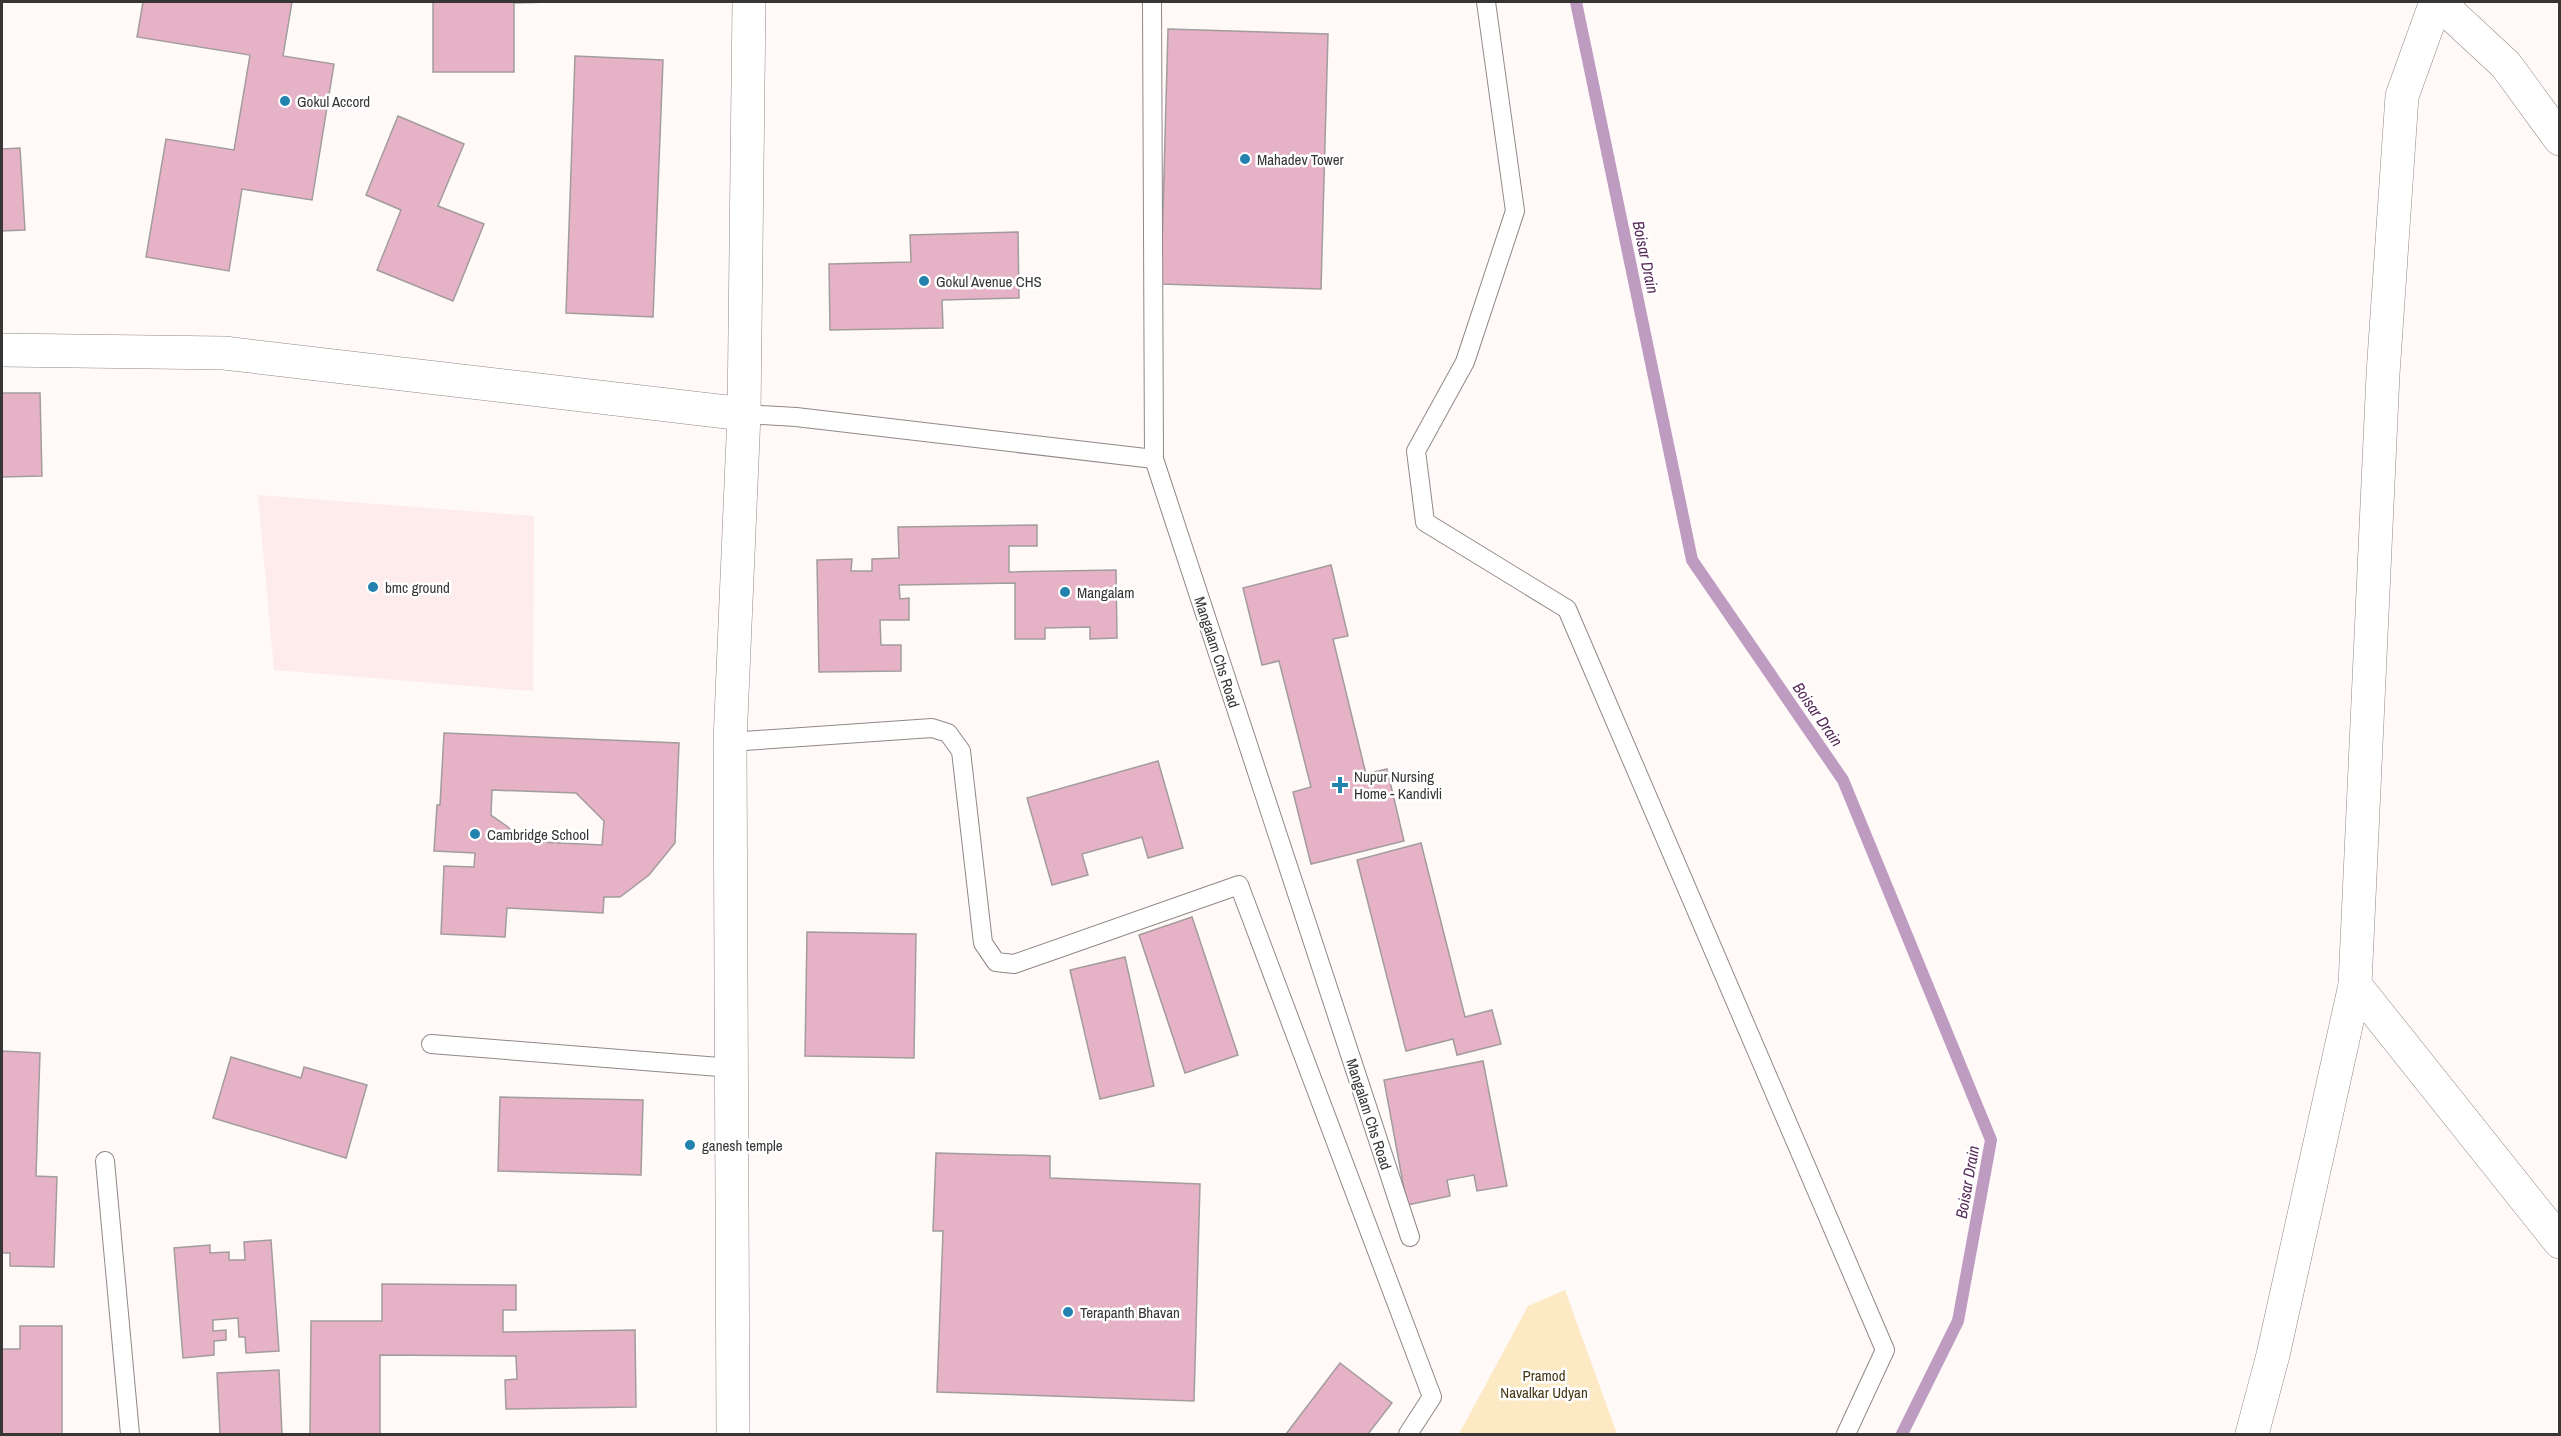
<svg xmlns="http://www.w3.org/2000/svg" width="2561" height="1436" font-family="'Archivo Narrow',sans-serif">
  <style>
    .built { fill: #fdeceb }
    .green { fill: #fdeac4 }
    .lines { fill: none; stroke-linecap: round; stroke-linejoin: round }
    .stream { stroke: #be9cc1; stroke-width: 12 }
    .building { fill: #e5b2c6; stroke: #a39c9e; stroke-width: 1.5; fill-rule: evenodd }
    .service-casing { stroke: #908888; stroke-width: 20 }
    .minor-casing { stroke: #908888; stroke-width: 34 }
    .tertiary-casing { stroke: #908888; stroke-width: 34 }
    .service { stroke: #fff; stroke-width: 18 }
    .minor { stroke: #fff; stroke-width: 33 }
    .tertiary { stroke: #fff; stroke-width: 33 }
    .poi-dot { fill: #2382ae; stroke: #fff; stroke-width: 2 }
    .labels { text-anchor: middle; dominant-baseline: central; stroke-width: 5; stroke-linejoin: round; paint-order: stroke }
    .poi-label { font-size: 15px; fill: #383535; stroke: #fff; text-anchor: start }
    .street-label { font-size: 15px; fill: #383535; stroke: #fff }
    .park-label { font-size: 15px; fill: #473613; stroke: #fff }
    .water-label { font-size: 16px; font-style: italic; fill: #552a59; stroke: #fff }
  </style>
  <rect width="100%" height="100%" fill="#fff9f8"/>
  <polygon class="built" points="258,495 534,516 533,691 274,670"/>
  <polygon class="green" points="1565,1290 1617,1434 1459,1434 1528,1306"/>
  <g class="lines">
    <polyline class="stream" points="1576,2 1692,560 1843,780 1991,1140 1958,1321 1902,1434"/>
  </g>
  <g class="building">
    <polygon points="143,2 292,2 283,56 334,64 312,200 242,189 229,271 146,257 166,139 234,150 250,55 137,37"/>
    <polygon points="433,2 552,2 514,3 514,72 433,72"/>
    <polygon points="1168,29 1328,34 1321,289 1161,284"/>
    <polygon points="575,56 663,60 653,317 566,313"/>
    <polygon points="398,116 464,144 438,206 484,224 453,301 377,270 401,210 366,195"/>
    <polygon points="20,148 25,230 2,231 2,149"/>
    <polygon points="1018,232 1019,298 942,300 943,328 830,330 829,264 911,262 910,235"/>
    <polygon points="2,393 40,393 42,476 2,477"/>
    <polygon points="1037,525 1037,546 1009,546 1009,572 1116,570 1117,638 1090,639 1090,627 1045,628 1045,639 1015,639 1015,583 899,585 900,599 909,598 909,620 880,620 881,645 901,645 901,671 819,672 817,560 852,559 851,571 872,571 872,559 899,558 898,527"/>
    <polygon points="1331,565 1348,636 1333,639 1366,774 1387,769 1404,841 1311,864 1293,792 1311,787 1279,661 1262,665 1243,588"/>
    <path d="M444 733 679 743 675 843 649 875 620 897H604L603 913 507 908 505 937 441 934 444 866 474 867 475 853 434 851 437 805H440ZM492 790 576 793 604 821 602 845 520 841 508 827 491 815Z"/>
    <polygon points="1158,761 1183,848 1148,858 1142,837 1082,854 1088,875 1052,885 1027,798"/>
    <polygon points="1421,843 1465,1017 1492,1010 1501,1044 1457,1055 1453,1039 1406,1051 1357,860"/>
    <polygon points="1192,917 1238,1055 1185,1073 1139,935"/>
    <polygon points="807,932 916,934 914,1058 805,1056"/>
    <polygon points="1125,957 1154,1086 1100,1099 1070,970"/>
    <polygon points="2,1051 40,1053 36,1176 57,1177 54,1267 10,1266 10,1253 2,1253"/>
    <polygon points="231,1057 301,1078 304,1067 367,1085 346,1158 213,1118"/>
    <polygon points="1483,1061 1507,1186 1477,1191 1474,1175 1447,1180 1450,1196 1407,1205 1384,1080"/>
    <polygon points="500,1097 643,1100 641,1175 498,1171"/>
    <polygon points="936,1153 1050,1156 1050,1178 1200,1184 1194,1401 937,1392 943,1231 933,1231"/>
    <polygon points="271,1240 279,1351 246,1353 245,1337 239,1337 238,1318 213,1320 213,1331 226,1330 226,1340 214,1341 214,1355 183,1358 174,1248 210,1245 210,1253 229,1252 229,1260 245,1260 244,1242"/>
    <polygon points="382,1284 516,1285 516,1310 503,1310 503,1332 635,1330 636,1407 506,1409 505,1380 517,1379 516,1356 380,1355 380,1434 310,1434 311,1321 382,1321"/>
    <polygon points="20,1326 62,1326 62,1434 2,1434 2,1349 20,1349"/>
    <polygon points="1340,1363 1392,1403 1368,1434 1286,1434"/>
    <polygon points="279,1370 282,1434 220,1434 217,1373"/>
  </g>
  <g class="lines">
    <defs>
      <g id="service">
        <polyline points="1152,2 1154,459 1410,1237"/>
        <polyline points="1486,2 1515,211 1465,362 1416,451 1425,522 1567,609 1885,1350 1846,1434"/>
        <polyline points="744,414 796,417 1154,459"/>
        <polyline points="730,742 932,728 948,733 961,751 983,943 996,962 1014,964 1239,885 1432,1397 1408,1434"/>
        <polyline points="431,1044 732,1068"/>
        <polyline points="105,1161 130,1434"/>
      </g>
      <g id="minor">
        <polyline points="2438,2 2506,65 2560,139"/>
        <polyline points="2355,985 2560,1242"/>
        <polyline points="733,1434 730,742 744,414"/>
        <polyline points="2252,1434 2273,1355 2355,985 2383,374 2402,96 2436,2"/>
      </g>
      <polyline id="tertiary" points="2,350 224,353 744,414 749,2"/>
    </defs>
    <use href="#service" class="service-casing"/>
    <use href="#minor" class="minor-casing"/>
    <use href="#tertiary" class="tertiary-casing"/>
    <use href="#service" class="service"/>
    <use href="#minor" class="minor"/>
    <use href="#tertiary" class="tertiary"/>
  </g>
  <g class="poi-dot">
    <circle cx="285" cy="101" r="6"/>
    <circle cx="1245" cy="159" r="6"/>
    <circle cx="924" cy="281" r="6"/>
    <circle cx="373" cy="587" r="6"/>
    <circle cx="1065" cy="592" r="6"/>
    <path d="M1337 776h6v6h6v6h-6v6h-6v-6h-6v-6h6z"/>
    <circle cx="475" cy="834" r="6"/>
    <circle cx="690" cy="1145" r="6"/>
    <circle cx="1068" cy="1312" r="6"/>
  </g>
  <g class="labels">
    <g class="poi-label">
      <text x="297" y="101">Gokul Accord</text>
      <text x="1257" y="159">Mahadev Tower</text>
      <text x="936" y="281">Gokul Avenue CHS</text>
      <text x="385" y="587">bmc ground</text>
      <text x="1077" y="592">Mangalam</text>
      <text x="1354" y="776">Nupur Nursing<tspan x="1354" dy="17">Home - Kandivli</tspan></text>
      <text x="487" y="834">Cambridge School</text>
      <text x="702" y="1145">ganesh temple</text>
      <text x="1080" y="1312">Terapanth Bhavan</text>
    </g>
    <g class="street-label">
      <text transform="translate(1217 652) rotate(72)">Mangalam Chs Road</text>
      <text transform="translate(1369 1114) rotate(72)">Mangalam Chs Road</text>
    </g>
    <g class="park-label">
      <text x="1544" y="1375">Pramod<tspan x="1544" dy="17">Navalkar Udyan</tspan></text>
    </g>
    <g class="water-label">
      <text transform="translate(1646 257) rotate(78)">Boisar Drain</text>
      <text transform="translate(1818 714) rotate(55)">Boisar Drain</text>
      <text transform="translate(1967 1182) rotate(-80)">Boisar Drain</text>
    </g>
  </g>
  <rect width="2561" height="1436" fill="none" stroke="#383535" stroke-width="6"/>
</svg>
